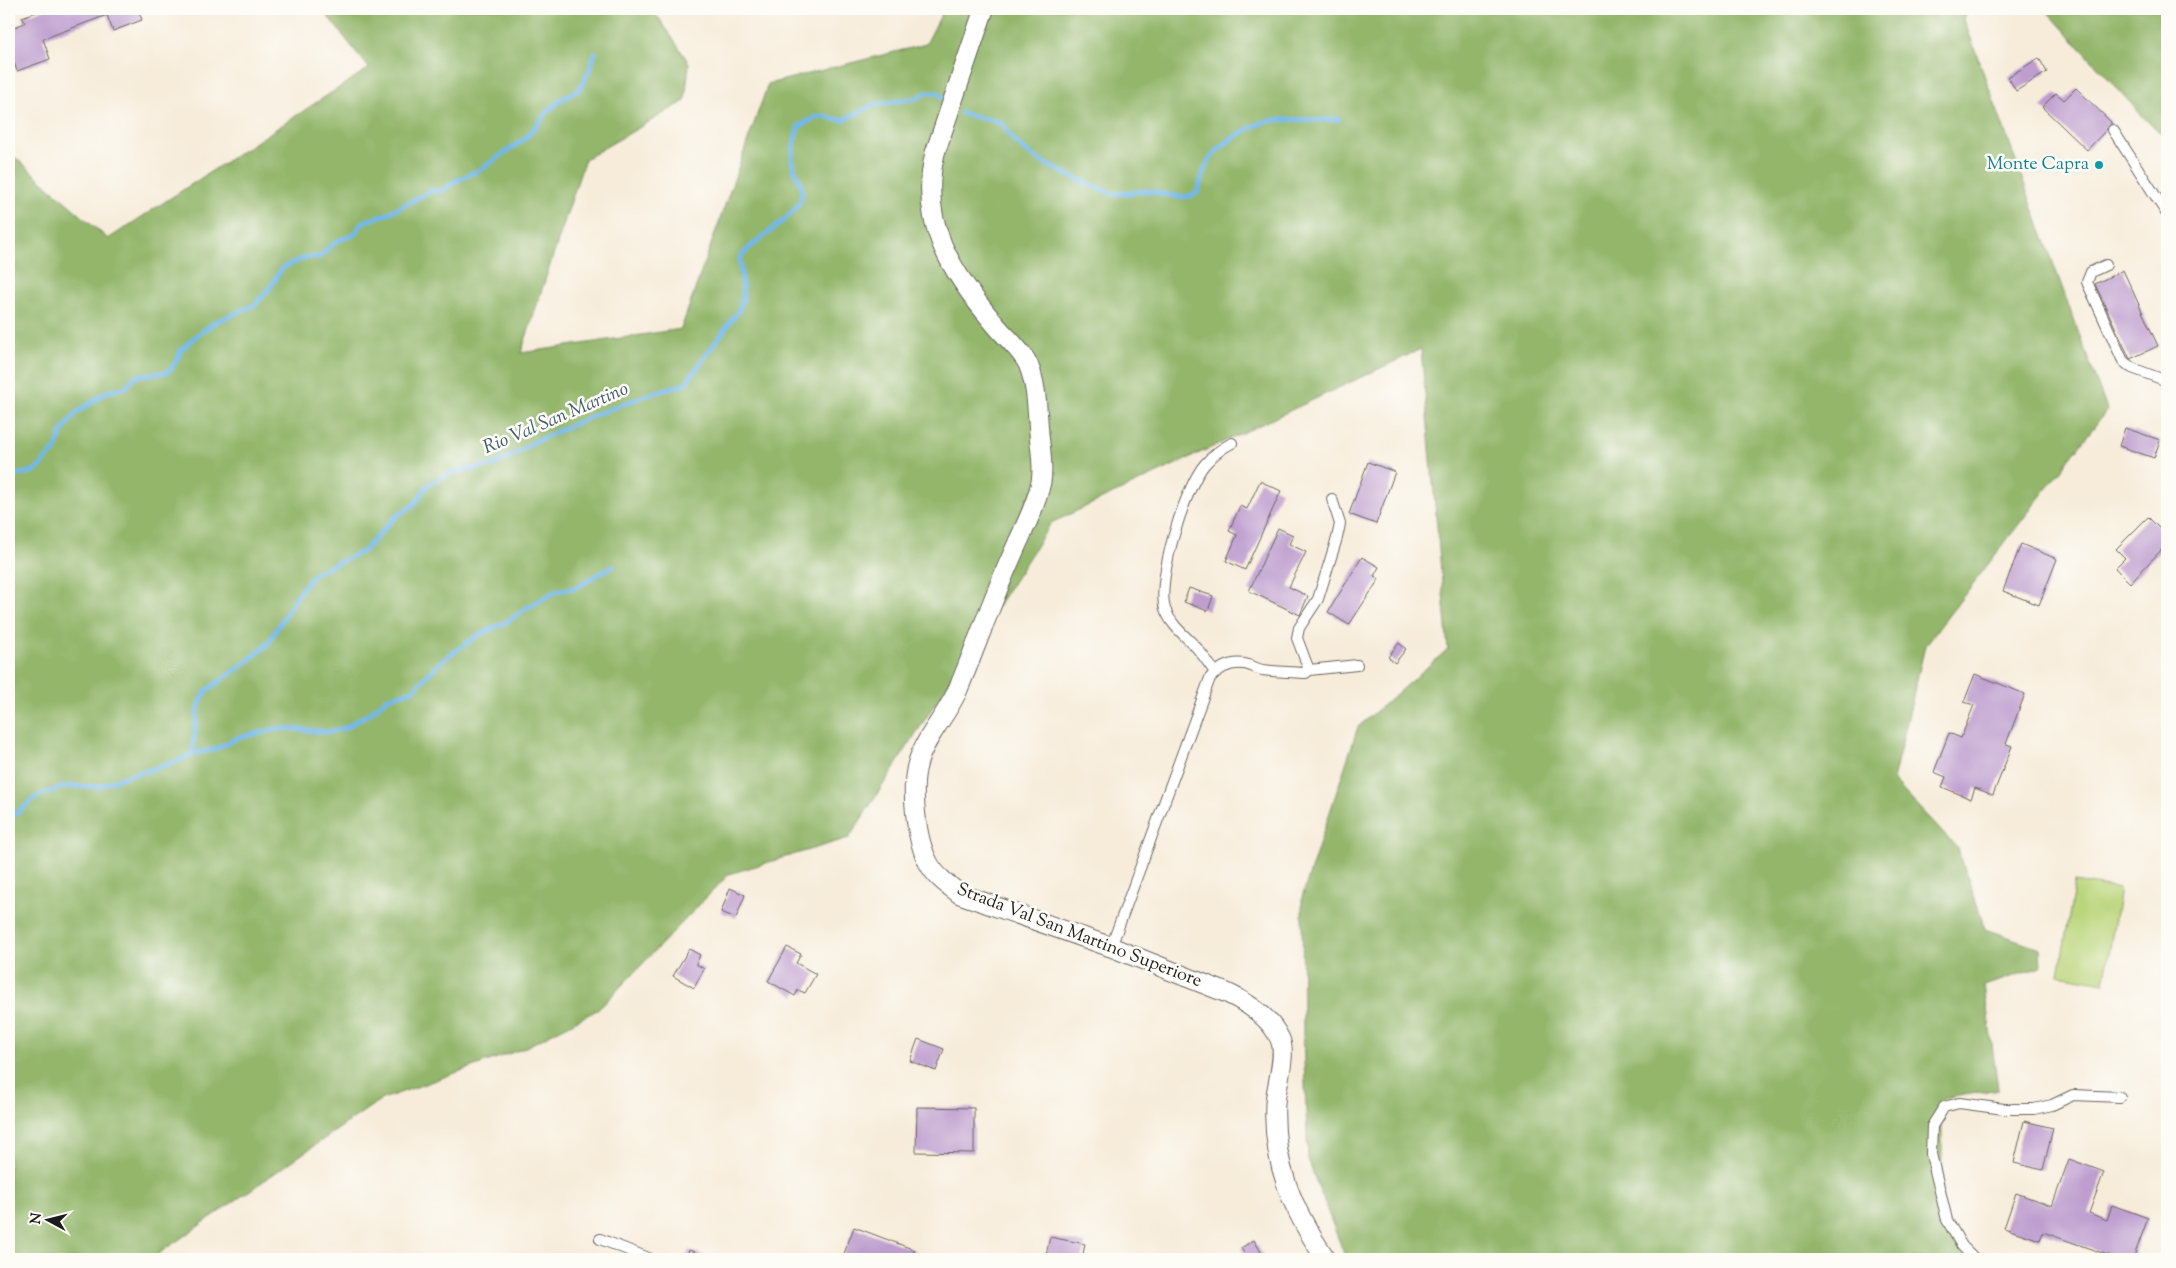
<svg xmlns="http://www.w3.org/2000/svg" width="2176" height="1268" font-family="'Sorts Mill Goudy',serif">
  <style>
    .green { fill: #bad57a; stroke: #6b784b }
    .forest { fill: #93b66a; stroke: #586943 }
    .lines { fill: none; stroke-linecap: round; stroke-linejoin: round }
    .stream { stroke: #72b8e9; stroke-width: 5 }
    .building { fill: #be9ecf }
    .lane-casing { stroke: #69655e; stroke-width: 12 }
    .street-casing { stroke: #69655e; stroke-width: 21 }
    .lane { stroke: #fff; stroke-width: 10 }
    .street { stroke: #fff; stroke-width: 19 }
    .culture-dot { fill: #0f9aa8; stroke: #fdfcf7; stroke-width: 2 }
    .labels { text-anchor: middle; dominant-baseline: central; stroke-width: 5; stroke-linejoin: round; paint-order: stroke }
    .culture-label { font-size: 18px; fill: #0d838f; stroke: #fdfcf7; text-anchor: end }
    .street-label { font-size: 18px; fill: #1c1c1c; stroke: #fdfcf7 }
    .water-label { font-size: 19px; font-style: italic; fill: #3e5a6e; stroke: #fdfcf7 }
  </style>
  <rect width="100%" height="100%" fill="#fdfcf7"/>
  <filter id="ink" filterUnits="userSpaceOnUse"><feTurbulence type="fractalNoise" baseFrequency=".02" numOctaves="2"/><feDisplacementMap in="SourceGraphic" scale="10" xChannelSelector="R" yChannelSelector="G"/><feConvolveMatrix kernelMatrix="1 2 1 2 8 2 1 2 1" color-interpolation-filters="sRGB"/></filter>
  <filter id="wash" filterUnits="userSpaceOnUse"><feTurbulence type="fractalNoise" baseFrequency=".0096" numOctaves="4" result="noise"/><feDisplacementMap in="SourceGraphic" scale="20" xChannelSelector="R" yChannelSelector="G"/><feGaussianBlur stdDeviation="1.12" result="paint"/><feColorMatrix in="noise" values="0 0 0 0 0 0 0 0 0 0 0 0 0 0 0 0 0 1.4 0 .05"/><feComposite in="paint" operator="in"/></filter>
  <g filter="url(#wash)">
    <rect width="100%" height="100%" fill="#f7ecda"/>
    <polygon class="green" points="2075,882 2120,889 2104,983 2059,975"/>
    <g class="forest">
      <polygon points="322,9 648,9 659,18 689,63 685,101 585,159 521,353 681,329 768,84 926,44 944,9 1974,9 1963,17 2107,410 1925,646 1893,780 1958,849 1985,929 2040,948 2041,967 1984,986 1998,1089 1942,1099 1942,1231 1970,1259 1346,1259 1308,1160 1303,1034 1302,897 1358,727 1448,649 1421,349 1051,523 849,838 729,874 599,1009 522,1049 380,1100 151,1259 9,1259 9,152 108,239 369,68"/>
      <polygon points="2045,9 2167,9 2167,139 2146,120"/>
    </g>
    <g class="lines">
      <g class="stream">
        <path d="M961 113 1002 123C1019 160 1075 177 1110 193 1123 196 1134 191 1146 191 1162 192 1184 203 1198 192 1201 180 1204 166 1212 156 1223 142 1256 122 1274 120 1296 118 1317 122 1339 119"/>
        <polyline points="9,477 34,471 42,465 48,456 55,451 62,432 75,414 105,393 126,387 136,376 168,372 174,365 182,349 195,337 215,322 255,305 270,288 282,268 304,258 319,257 337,241 354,235 363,222 387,214 431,191 443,191 452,183 483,168 526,138 548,111 562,99 579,90 591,67 595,53"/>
        <polyline points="192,754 216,749 237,738 281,728 328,732 345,728 373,711 386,699 413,690 441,661 477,636 508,621 525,609 556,591 575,588 613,566"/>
        <path d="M9 817 18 812 36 797 60 788 70 786 98 787 129 775 136 774 176 762 192 754 198 708 206 691 244 664 267 645 300 591 315 573 364 551 394 518 415 504 426 487 438 479 453 472 494 465 517 453 534 442 592 416 647 395 685 384 739 310 743 299 740 258C755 237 797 219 802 195 804 183 793 172 792 161 792 154 796 135 798 127L816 117 824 116 833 119 844 120 873 105 918 98 925 93H938L944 99"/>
      </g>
    </g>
    <g id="blocks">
      <g class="building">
        <polygon points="45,9 138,9 142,20 113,31 107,15 43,39 50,59 17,71 9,49 9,29 25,23 22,17"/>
        <polygon points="2039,58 2047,72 2016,91 2008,77"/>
        <polygon points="2076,88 2111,122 2111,125 2087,150 2042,107 2056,93 2064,100"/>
        <polygon points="2123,270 2158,346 2130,359 2095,284"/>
        <polygon points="2125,428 2160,440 2154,458 2119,446"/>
        <polygon points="1368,462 1395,472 1376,524 1349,514"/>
        <polygon points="1260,481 1281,491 1245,570 1226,561 1237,535 1229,531 1240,506 1247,509"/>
        <polygon points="2148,517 2167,536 2167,544 2130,583 2115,568 2125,558 2116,549"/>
        <polygon points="1278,528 1293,535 1289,544 1306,552 1289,587 1308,596 1300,615 1249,591"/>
        <polygon points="2021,544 2057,559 2039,605 2003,591"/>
        <polygon points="1362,557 1379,567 1374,576 1379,579 1349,625 1328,612"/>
        <polygon points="1189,588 1213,596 1208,611 1184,602"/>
        <polygon points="1399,643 1406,649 1395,663 1388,657"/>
        <polygon points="1975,674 2025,694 2006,744 2012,746 1993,795 1975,788 1971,799 1942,787 1946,777 1934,772 1949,733 1961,738 1974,705 1964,702"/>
        <polygon points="730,888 745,895 736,918 721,912"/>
        <polygon points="787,947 801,954 796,963 816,974 805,993 798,990 795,996 768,981"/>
        <polygon points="689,949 700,955 696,964 704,969 694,988 673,976"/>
        <polygon points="918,1039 944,1049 936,1071 910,1061"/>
        <polygon points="917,1107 974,1108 974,1153 916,1152"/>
        <polygon points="2024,1121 2053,1128 2043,1170 2014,1163"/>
        <polygon points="2069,1159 2104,1172 2089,1213 2107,1220 2112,1205 2148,1218 2133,1259 2119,1259 2043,1232 2040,1240 2004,1228 2016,1193 2052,1206"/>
        <polygon points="854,1227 915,1250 911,1259 842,1259"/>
        <polygon points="1050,1237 1085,1244 1082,1259 1045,1259"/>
        <polygon points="1254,1240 1265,1259 1248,1259 1241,1248"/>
        <polygon points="689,1250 713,1259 685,1259"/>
      </g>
    </g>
  </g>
  <g filter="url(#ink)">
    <use href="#blocks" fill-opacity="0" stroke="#69655e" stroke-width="1"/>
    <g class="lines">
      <defs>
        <g id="lane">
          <polyline points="2113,130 2167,214"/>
          <polyline points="2106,265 2091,272 2087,282 2123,361 2132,368 2167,381"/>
          <polyline points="1309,670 1357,665"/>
          <path d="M1215 672C1208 663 1202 653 1194 645 1183 634 1171 625 1165 609 1156 580 1185 487 1205 464 1213 455 1222 448 1232 443"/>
          <path d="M1111 947 1210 678C1219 668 1230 662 1244 664 1251 665 1257 669 1263 670 1277 672 1292 672 1306 673L1309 670 1297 638 1299 628 1318 599 1337 538 1340 524 1332 499"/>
          <polyline points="600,1239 651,1259"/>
          <polyline points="1975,1259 1962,1246 1947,1220 1931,1154 1932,1126 1944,1107 1959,1103 2004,1109 2034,1109 2052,1105 2073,1095 2120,1097"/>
        </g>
        <path id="street" d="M984 9 935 153C918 222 952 273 994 323 1005 337 1020 348 1028 364 1037 385 1037 410 1039 433 1040 448 1044 466 1041 482 1035 509 1022 532 1011 558 992 600 977 644 959 687 949 713 926 735 918 762 910 787 916 839 928 862 935 876 948 885 960 894L1111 947 1227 993C1248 1003 1270 1017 1280 1039 1287 1055 1276 1086 1275 1103 1272 1163 1293 1211 1326 1259"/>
      </defs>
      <use href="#lane" class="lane-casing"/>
      <use href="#street" class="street-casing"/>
      <use href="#lane" class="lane"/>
      <use href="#street" class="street"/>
    </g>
  </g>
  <circle class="culture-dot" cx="2099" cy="165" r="5"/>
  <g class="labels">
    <g class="culture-label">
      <text x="2089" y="165">Monte Capra</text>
    </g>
    <g class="street-label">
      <text transform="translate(1079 936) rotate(21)">Strada Val San Martino Superiore</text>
    </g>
    <g class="water-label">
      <text transform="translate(556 419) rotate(-23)">Rio Val San Martino</text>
    </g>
  </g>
  <rect width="2176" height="1268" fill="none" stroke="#fdfcf7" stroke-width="30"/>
  <g transform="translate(48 1220) rotate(277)" stroke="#fdfcf7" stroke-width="4" paint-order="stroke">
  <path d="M0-4L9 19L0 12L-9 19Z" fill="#1c1c1c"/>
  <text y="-8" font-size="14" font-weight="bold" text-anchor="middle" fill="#1c1c1c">N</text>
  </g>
</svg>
